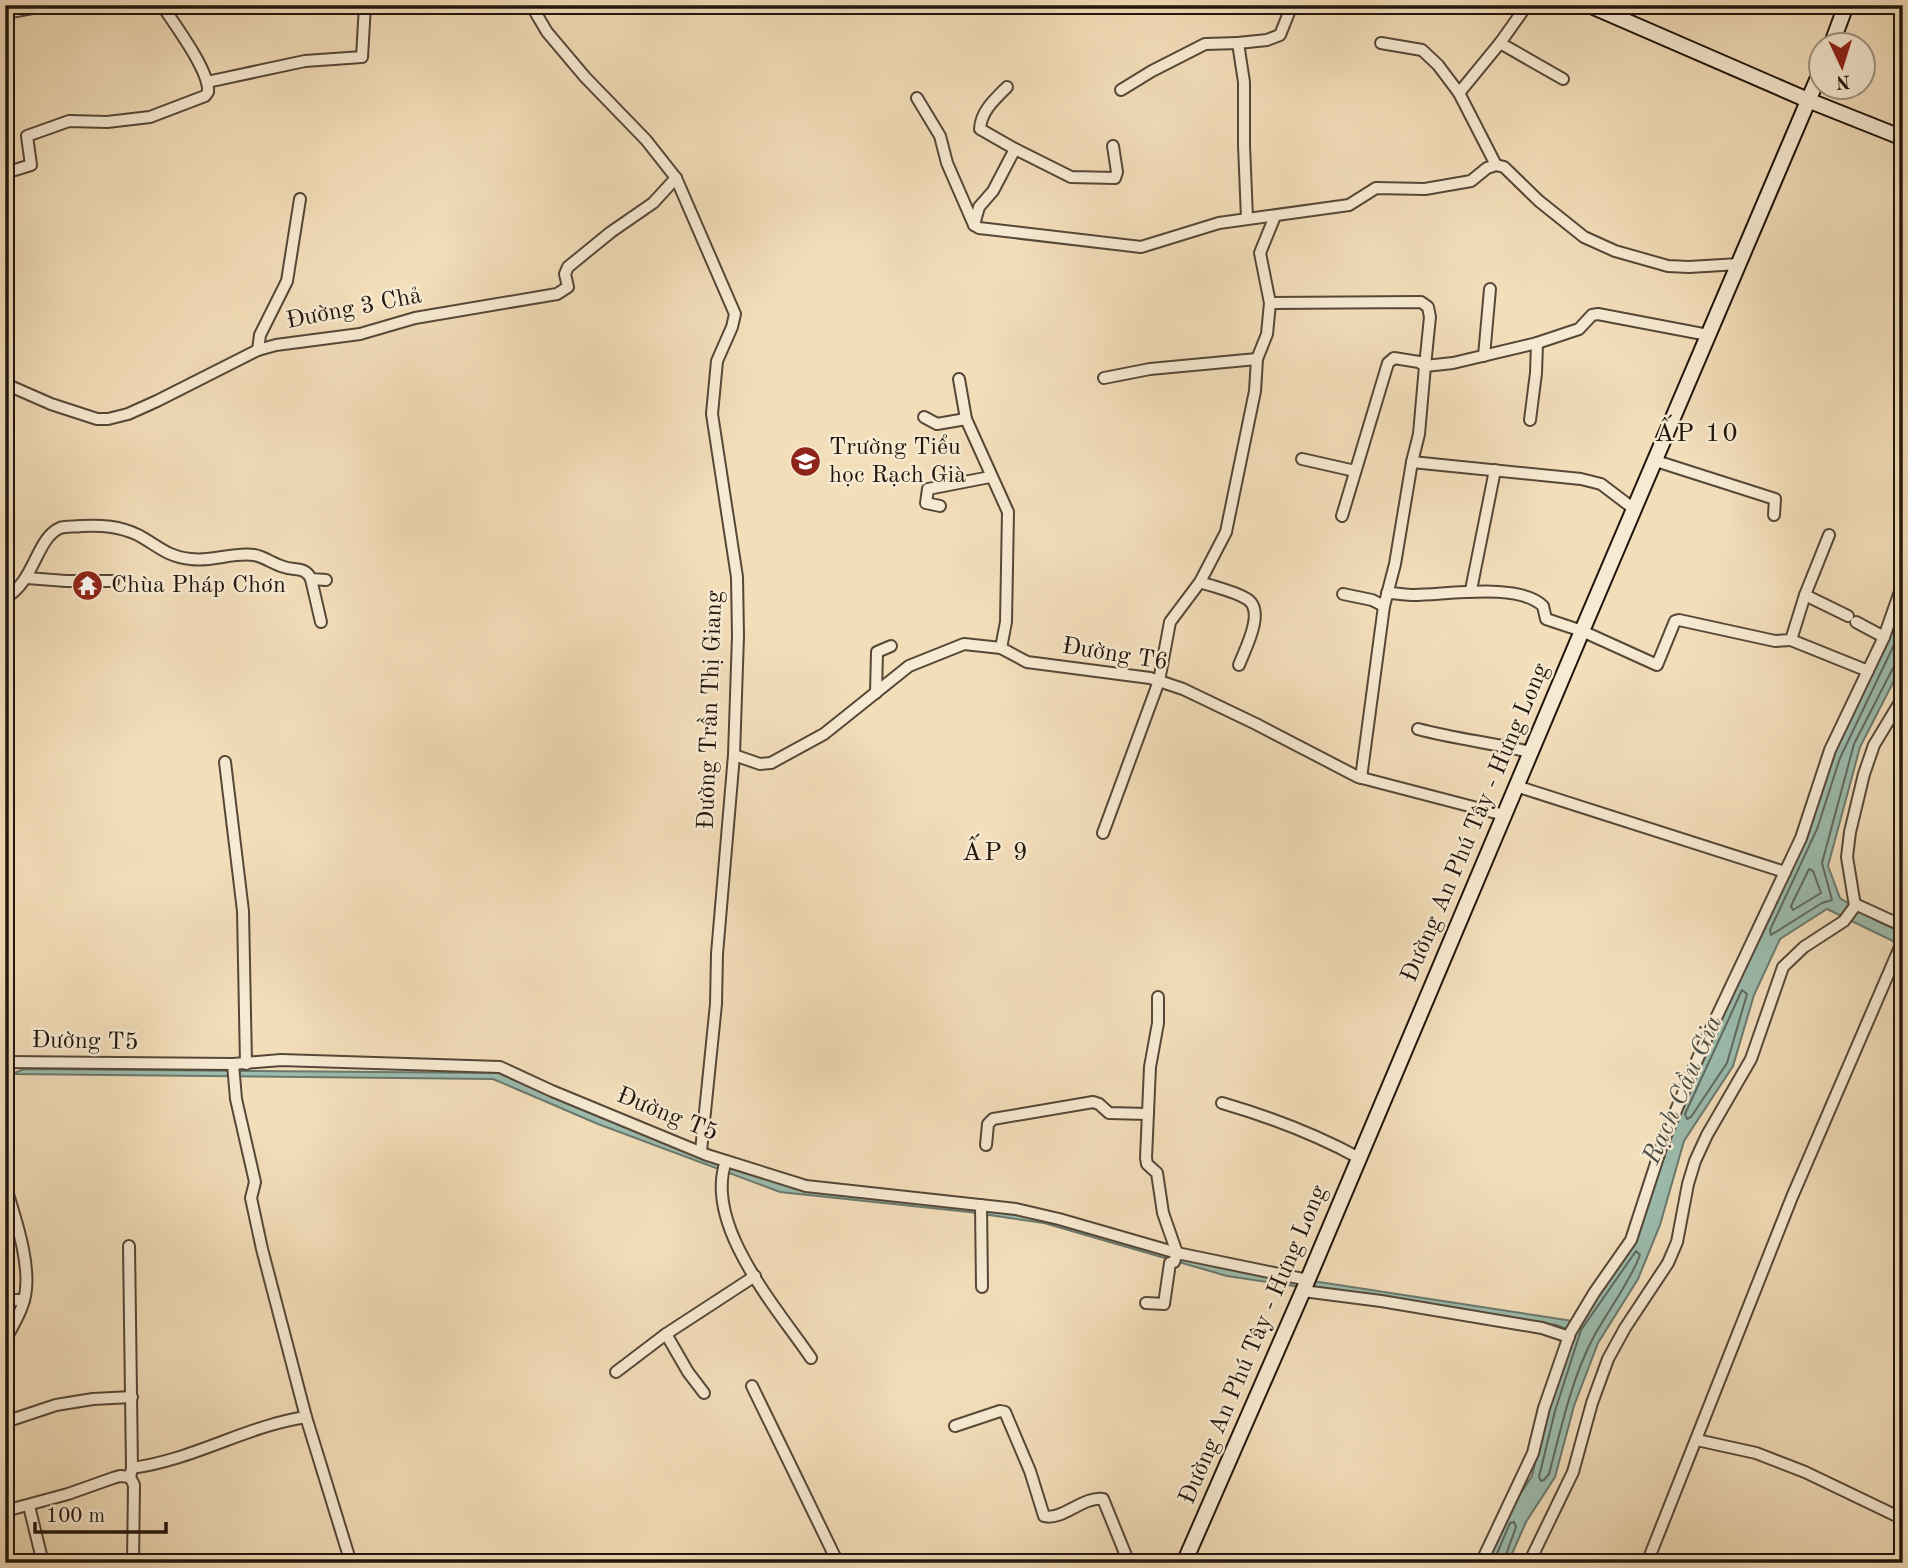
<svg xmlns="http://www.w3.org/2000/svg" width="1908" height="1568" font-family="'Old Standard TT',serif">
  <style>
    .water { fill: #9bbcae; stroke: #6a796e; stroke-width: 2 }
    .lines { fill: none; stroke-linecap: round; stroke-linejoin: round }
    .shore { stroke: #5e685e; stroke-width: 2 }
    .street-casing { stroke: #564738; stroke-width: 14 }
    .secondary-casing { stroke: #21150d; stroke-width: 18 }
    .street { stroke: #f7ead2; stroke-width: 10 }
    .secondary { stroke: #f7ead2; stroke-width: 14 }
    .labels { text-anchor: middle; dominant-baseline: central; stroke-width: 5; stroke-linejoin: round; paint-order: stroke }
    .street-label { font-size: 24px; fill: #21150d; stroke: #f7ead2 }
    .poi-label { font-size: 24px; fill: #21150d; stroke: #f7ead2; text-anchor: start }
    .neighbourhood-label { font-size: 26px; letter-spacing: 2px; fill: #21150d; stroke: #f7ead2 }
    .water-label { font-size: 26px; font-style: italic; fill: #4c4f45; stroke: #f7ead2 }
  </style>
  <rect width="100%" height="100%" fill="#f3deba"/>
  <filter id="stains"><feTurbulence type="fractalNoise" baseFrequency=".00286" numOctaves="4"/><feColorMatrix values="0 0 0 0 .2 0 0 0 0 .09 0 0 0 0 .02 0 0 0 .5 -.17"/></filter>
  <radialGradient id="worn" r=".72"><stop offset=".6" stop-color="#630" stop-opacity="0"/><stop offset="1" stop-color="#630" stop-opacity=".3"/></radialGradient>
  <polygon class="water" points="1903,607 1903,663 1860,747 1828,866 1840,898 1877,921 1903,933 1903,946 1827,909 1780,939 1754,995 1733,1066 1684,1141 1660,1225 1638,1279 1598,1343 1574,1406 1555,1477 1526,1522 1508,1563 1485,1563 1499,1527 1532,1476 1548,1409 1574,1332 1557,1325 1227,1276 1044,1223 969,1212 780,1192 598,1124 493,1079 12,1074 24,1069 498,1073 681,1148 779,1183 1022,1213 1280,1276 1579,1322 1637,1236 1670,1133 1853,711 1886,647"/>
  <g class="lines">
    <g class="shore">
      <polyline points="1903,626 1840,758 1817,829 1770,930 1771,935 1822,903 1832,900 1822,863 1854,744 1893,668 1903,664"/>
      <polygon points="1809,869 1813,871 1821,893 1793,910 1791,906"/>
      <polygon points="1742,990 1747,994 1727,1063 1691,1117 1687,1119 1685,1114"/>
      <path d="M1636 1251 1640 1255C1628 1286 1607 1311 1592 1340 1571 1381 1561 1429 1549 1474L1544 1480 1541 1481 1539 1477 1555 1411 1581 1330Z"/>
      <polyline points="1493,1563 1510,1523 1514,1522 1516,1527 1503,1563"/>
    </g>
    <defs>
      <g id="street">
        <polyline points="531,5 547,32 585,77 646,140 676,178 735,314 732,327 717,361 712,414 737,577 738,636 734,755 717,954 716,1004 701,1151"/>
        <polyline points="5,13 49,5"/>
        <polyline points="1238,43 1267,40 1280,35 1292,5"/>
        <polyline points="1381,43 1422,50 1438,65 1459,93"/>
        <polyline points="1500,43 1563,79"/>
        <polyline points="207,82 305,61 362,57 365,5"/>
        <polyline points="1121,90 1152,71 1205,44 1238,43 1244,82 1244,145 1247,218"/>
        <polyline points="917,98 940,136 947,163 974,225 979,228 1141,247 1219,223 1349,205 1376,188 1425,189 1471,181 1487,168 1496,165 1504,167 1539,201 1584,237 1615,251 1668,266 1689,267 1739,264"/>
        <polyline points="1015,149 1071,177 1115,178 1117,172 1113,146"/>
        <polyline points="1496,165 1459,93 1500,43 1527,5"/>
        <path d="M5 173 31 165 27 136 69 121 107 122 150 117 205 96 208 92C210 71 174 24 162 5"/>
        <polyline points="1275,216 1260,253 1270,303 1421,302 1428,307 1430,317 1425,366 1419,362 1394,358 1388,363 1342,516"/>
        <path d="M974 225 979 207 993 191 1015 149 980 129C981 111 995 99 1007 87"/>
        <polyline points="258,350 260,335 287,281 300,199"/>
        <polyline points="1484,356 1490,289"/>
        <polyline points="1104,378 1150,369 1257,359"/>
        <polyline points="959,379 966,419 1008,512 1006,622 1001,648"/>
        <polyline points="5,387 10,386 51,404 97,419 108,419 128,414 157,401 258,350 276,345 360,334 415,318 557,294 568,287 565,274 568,267 611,232 653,203 676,178"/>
        <polyline points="924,417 937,424 966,419"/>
        <polyline points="1530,420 1536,373 1537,343"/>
        <polyline points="1302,459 1355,471"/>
        <polyline points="1656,461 1775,499 1774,515"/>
        <polyline points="1412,462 1581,479 1601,484 1634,509"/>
        <polyline points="940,506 926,503 928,489 990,477"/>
        <polyline points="27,578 66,581 113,581"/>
        <polyline points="311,579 321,622"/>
        <path d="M1200 582C1214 587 1234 591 1247 599 1266 611 1245 649 1239 665"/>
        <polyline points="1471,590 1495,470"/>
        <path d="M1387 593C1396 593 1405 595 1414 595 1446 595 1518 582 1543 606L1546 619 1582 631 1657 665 1675 621 1679 620 1775 641 1791 640 1805 595 1829 535"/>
        <polyline points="1343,594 1372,600 1384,606"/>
        <polyline points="1805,595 1848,616"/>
        <path d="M5 598C35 582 36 538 60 528 66 526 75 527 81 526 102 525 119 526 138 535 157 545 167 557 191 559 212 562 233 552 254 555 265 557 273 564 284 567 295 571 305 566 311 579L326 580"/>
        <polyline points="1856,622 1884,637"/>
        <polyline points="1791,640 1868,671"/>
        <polyline points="876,693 877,652 891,646"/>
        <path d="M1418 729C1455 739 1493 743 1530 752"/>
        <polyline points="734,755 760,764 771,763 824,734 909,666 964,644 1001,648 1027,662 1150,678 1183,689 1256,724 1358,777 1504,815"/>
        <polyline points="225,762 243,911 246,1064"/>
        <polyline points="1361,778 1384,606 1395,564 1412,462 1419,434 1425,366 1453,363 1537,343 1579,329 1592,315 1598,314 1708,335"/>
        <polyline points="1516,786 1785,872"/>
        <polyline points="1103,833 1159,681 1170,622 1200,582 1226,532 1255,391 1257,359 1267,334 1270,303"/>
        <polyline points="1855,904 1903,926"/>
        <polyline points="5,1062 233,1064 281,1060 500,1067 552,1091 707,1155 806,1186 1016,1209 1059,1219 1177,1253 1308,1280"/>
        <polyline points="233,1064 236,1099 255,1182 251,1198 262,1249 306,1417 351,1563"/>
        <path d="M1222 1103C1270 1117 1315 1134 1359 1158"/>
        <polyline points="986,1145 988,1124 993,1119 1093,1102 1099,1104 1109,1113 1148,1114"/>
        <path d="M726 1161C703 1225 777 1308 811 1358"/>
        <path d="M5 1185C15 1217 33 1268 24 1300 21 1314 11 1328 5 1341"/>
        <polyline points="981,1205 982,1287"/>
        <polyline points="129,1246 132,1468 130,1477"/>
        <polyline points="1303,1291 1381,1301 1542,1328 1569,1337"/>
        <polyline points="5,1300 24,1300"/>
        <polyline points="1146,1303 1164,1304 1170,1263 1174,1262 1177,1253 1163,1213 1157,1173 1147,1164 1146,1158 1150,1067 1158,1023 1158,997"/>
        <polyline points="666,1334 688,1372 704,1393"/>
        <polyline points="616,1372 666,1334 755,1276"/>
        <polyline points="752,1386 838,1563"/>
        <polyline points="5,1422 56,1405 93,1399 132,1397"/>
        <path d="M955 1426 1000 1411 1005 1412 1030 1471 1044 1516C1062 1521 1083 1496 1103 1499L1129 1563"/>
        <polyline points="1697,1440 1756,1453 1805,1472 1903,1519"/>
        <path d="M132 1468C193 1460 246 1426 306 1417"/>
        <polyline points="29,1506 43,1563"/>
        <polyline points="5,1511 68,1494 113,1478 120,1476 130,1477 134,1485 133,1563"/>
        <polyline points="1481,1563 1533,1453 1544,1408 1570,1333 1594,1293 1631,1240 1662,1145 1688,1081 1708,1035 1801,838 1830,750 1884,637 1903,583"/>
        <polyline points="1529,1563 1573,1472 1592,1403 1608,1359 1625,1328 1668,1263 1677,1242 1688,1184 1695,1161 1707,1135 1751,1059 1783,967 1804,947 1844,921 1855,906 1847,857 1850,832 1864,774 1874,745 1903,697"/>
        <polyline points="1647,1563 1792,1197 1903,940"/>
      </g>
      <g id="secondary">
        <polyline points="1589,5 1810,101 1903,138"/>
        <polyline points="1831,46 1846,5"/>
        <polyline points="1184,1563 1303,1291 1582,631 1820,73"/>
      </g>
    </defs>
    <use href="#street" class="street-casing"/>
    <use href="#secondary" class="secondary-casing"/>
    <use href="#street" class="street"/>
    <use href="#secondary" class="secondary"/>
  </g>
  <defs>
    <symbol id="school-disc" viewBox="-11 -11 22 22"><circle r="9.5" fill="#8f2418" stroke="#f7ead2"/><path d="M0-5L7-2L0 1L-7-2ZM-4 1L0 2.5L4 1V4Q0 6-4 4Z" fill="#fff"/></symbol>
    <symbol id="temple-disc" viewBox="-11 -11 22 22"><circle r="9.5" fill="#8f2418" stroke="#f7ead2"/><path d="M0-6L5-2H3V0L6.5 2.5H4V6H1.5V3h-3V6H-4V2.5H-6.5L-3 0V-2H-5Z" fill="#fff"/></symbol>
  </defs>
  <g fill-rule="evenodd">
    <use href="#school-disc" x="788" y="444" width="35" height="35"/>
    <use href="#temple-disc" x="70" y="568" width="35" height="35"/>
  </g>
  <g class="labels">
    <g class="street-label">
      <text transform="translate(354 309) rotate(-11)">Đường 3 Chả</text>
      <text transform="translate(1115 655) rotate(9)">Đường T6</text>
      <text transform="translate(711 710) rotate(-88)">Đường Trần Thị Giang</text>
      <text transform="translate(1476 823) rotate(-67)">Đường An Phú Tây - Hưng Long</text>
      <text transform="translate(85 1042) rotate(1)">Đường T5</text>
      <text transform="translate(667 1115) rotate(22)">Đường T5</text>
      <text transform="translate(1254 1345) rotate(-67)">Đường An Phú Tây - Hưng Long</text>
    </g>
    <g class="poi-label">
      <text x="829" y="448">Trường Tiểu<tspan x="829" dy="28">học Rạch Già</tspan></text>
      <text x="111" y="586">Chùa Pháp Chơn</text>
    </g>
    <g class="neighbourhood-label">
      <text x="1697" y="434">ẤP 10</text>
      <text x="996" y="853">ẤP 9</text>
    </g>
    <g class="water-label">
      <text transform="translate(1683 1090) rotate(-66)">Rạch Cầu Gia</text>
    </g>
  </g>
  <rect width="1908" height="1568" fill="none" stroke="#f3deba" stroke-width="28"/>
  <rect x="7" y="7" width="1894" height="1554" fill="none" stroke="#21150d" stroke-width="3.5"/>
  <rect x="14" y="14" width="1880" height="1540" fill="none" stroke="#21150d" stroke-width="2"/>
  <g transform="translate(1842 66) rotate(176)"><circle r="33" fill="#f7ead2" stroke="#a19583" stroke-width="2"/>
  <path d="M0-5L12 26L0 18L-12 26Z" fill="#8f2418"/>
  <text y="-10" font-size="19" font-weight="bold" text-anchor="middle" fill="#21150d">N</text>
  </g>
  <path d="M35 1522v10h131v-10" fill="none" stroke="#21150d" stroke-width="3.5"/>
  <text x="46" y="1522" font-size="21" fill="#21150d" stroke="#f7ead2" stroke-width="5" paint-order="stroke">100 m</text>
  <rect width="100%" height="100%" filter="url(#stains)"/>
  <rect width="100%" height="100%" fill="url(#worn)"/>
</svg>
